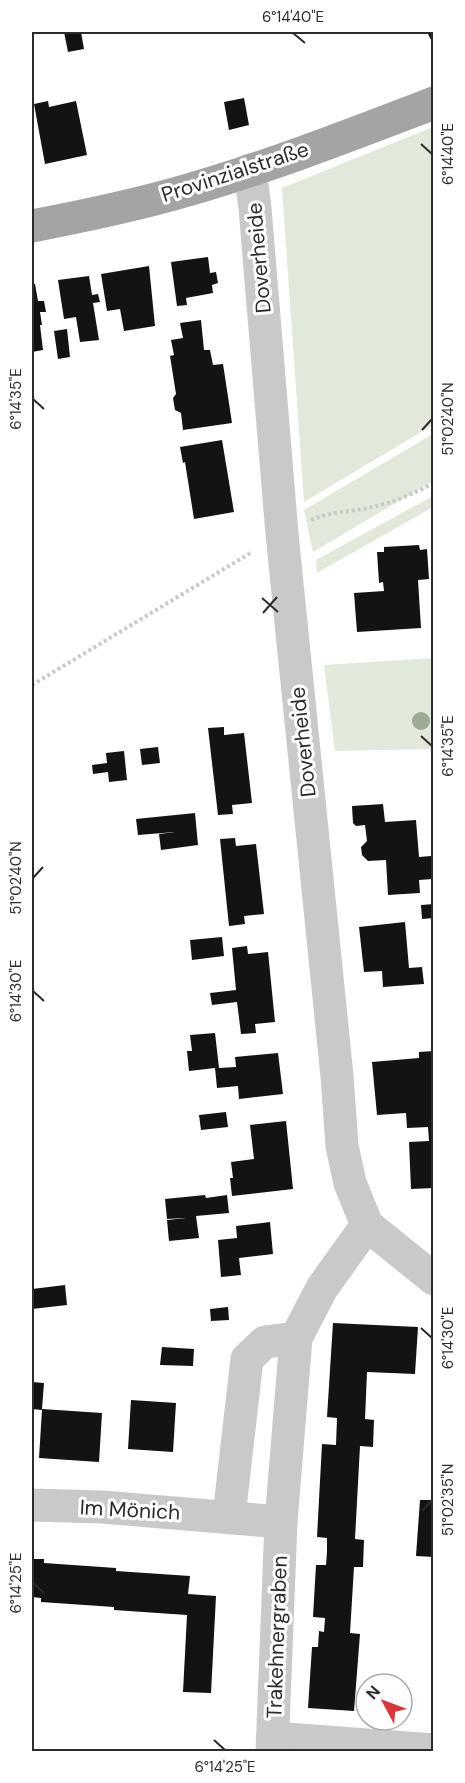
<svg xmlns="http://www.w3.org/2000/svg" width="465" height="1783" font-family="'DM Sans',sans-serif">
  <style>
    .green { fill: #e2e9da }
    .building { fill: #131313 }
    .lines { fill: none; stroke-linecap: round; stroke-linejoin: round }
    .path { stroke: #c9c9c9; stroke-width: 4; stroke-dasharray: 3 3; stroke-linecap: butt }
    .minor { stroke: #c9c9c9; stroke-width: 33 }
    .major { stroke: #a4a4a4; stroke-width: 33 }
    .tree { fill: #9eaa94 }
    .ticks { fill: none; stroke: #2c2c2c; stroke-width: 2 }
    .labels { text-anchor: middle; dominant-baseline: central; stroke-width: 6; stroke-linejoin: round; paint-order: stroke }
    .street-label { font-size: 21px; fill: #2c2c2c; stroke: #fff }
    .neatline { fill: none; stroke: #2c2c2c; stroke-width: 2 }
    .ticks-label { font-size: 15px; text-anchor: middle; fill: #2c2c2c }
  </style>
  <rect width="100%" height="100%" fill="#fff"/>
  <g class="green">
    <polygon points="433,127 433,425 304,502 282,188"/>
    <polygon points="433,434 433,481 313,552 304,510"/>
    <polygon points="433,496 433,507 317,573 316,560"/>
    <polygon points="433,658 433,749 335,751 324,665"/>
  </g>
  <g class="building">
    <polygon points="64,32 81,32 84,49 68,52"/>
    <polygon points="427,32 434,32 434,46"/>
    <polygon points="244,98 249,125 229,130 224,102"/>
    <polygon points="48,101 49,107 76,101 87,155 45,164 34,104"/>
    <polygon points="208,257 210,273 216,272 218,283 212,285 213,293 186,298 187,305 177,306 171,262"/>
    <polygon points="149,266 155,326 124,331 120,309 107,311 101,274"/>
    <polygon points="89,276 92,295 98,294 100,302 93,303 99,340 80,342 76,317 64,319 58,280"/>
    <polygon points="32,284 35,284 38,301 44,301 46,312 40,312 42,325 40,325 43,350 32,352"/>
    <polygon points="201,320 204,350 210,350 213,365 223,364 232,423 183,430 181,413 175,410 173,398 176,394 170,356 174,355 171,340 183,338 180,323"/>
    <polygon points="67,329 70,357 58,359 54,331"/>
    <polygon points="222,440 234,512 194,519 185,462 183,463 180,447"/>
    <polygon points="419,545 420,550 427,549 429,579 418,580 421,628 357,632 354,593 384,591 383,582 379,583 377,552 384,552 384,547"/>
    <polygon points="224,727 224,735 244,733 252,803 232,805 233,814 218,815 208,728"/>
    <polygon points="158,747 160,763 142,765 140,749"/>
    <polygon points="124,751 127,780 109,782 108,772 93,774 92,765 107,763 106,753"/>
    <polygon points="383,804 385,822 416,820 419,857 431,856 433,879 419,880 420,893 388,895 386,860 368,861 362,855 361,847 367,841 365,825 356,826 353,823 352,806"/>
    <polygon points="195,813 198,845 161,850 159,834 175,832 138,835 136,819"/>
    <polygon points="235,838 236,846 256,844 264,914 244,916 245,924 229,926 220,839"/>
    <polygon points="434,904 434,918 422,919 421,905"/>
    <polygon points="405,922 409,968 422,967 424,984 383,987 382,971 364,972 359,927"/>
    <polygon points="222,937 224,956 192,960 190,940"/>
    <polygon points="247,946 248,954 268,952 275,1022 255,1024 256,1033 241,1034 237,1002 212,1005 210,993 236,990 232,948"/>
    <polygon points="215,1033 219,1068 236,1067 235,1057 278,1053 283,1094 239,1099 238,1086 217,1088 215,1068 189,1071 187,1051 192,1051 190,1035"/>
    <polygon points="434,1051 434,1188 411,1189 409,1142 429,1141 428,1127 407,1128 406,1113 377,1115 372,1062 419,1058 419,1052"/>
    <polygon points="226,1112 228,1127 201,1130 199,1115"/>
    <polygon points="286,1121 293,1189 232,1196 230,1178 233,1178 231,1162 254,1159 250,1125"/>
    <polygon points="205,1195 206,1198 227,1195 229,1213 196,1216 199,1238 169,1241 167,1220 186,1218 167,1219 165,1199"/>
    <polygon points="270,1222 273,1254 239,1258 241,1275 221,1277 218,1240 237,1238 236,1226"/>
    <polygon points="65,1285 67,1305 32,1309 32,1289"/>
    <polygon points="228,1307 229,1320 211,1321 210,1309"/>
    <polygon points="333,1323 418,1327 415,1374 367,1372 365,1419 374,1420 373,1447 360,1446 355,1539 364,1540 363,1567 354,1567 350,1633 360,1634 354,1711 308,1708 312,1647 318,1647 319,1631 324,1632 325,1618 313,1617 316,1565 326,1565 327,1552 327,1538 317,1537 322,1444 336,1445 337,1418 327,1417"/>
    <polygon points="162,1347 194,1349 193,1366 160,1365"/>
    <polygon points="32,1382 44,1383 42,1409 102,1413 99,1462 39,1458 42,1410 32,1409"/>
    <polygon points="131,1400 176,1403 173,1452 128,1449"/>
    <polygon points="420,1500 434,1500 434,1557 416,1556"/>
    <polygon points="32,1559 44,1559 44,1563 116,1568 116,1571 190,1576 188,1594 216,1596 211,1693 183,1692 187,1615 114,1610 114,1607 41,1602 41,1598 32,1597"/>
  </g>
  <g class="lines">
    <g class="path">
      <path d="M311 520C329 512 348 512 367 508 390 504 413 494 434 483"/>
      <polyline points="32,685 252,552"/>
    </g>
    <g class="minor">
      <polyline points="250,170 255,208 282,534 337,1076 342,1146 350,1183 367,1225 434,1279"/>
      <polyline points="32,1505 102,1507 281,1522"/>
      <polyline points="229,1516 247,1359 265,1342 296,1338"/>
      <polyline points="273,1738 434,1750"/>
      <polyline points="272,1752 281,1522 296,1338 322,1288 367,1225"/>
    </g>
    <path class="major" d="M32 226C84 216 137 205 188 190 271 166 353 134 434 103"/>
  </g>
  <circle class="tree" cx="421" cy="721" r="9"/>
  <path class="ticks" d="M293 33 305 43M421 144 432 154M33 399 44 409M422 430 432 419M262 598 278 612M263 613 277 597M421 736 432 746M33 878 43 867M33 991 44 1001M421 1328 432 1338M422 1511 432 1500M33 1583 44 1593M214 1740 225 1750"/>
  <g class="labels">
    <g class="street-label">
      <text transform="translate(235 172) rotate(-18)">Provinzialstraße</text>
      <text transform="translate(259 258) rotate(-95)">Doverheide</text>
      <text transform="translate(303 742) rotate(-96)">Doverheide</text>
      <text transform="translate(130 1510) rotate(3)">Im Mönich</text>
      <text transform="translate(277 1637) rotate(-88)">Trakehnergraben</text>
    </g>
  </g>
  <rect width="465" height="1783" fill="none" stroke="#ffffff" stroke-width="66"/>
  <g transform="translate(384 1702) rotate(311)"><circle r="28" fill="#ffffff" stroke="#ababab" stroke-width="1.5"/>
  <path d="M0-4.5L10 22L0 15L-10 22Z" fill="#db363b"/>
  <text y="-9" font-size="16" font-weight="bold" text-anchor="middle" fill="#2c2c2c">N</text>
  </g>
  <rect x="33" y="33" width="399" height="1717" class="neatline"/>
  <g class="ticks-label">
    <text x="293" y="22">6°14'40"E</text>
    <text transform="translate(448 154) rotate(-90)" y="5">6°14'40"E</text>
    <text transform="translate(16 399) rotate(-90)" y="5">6°14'35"E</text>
    <text transform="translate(448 419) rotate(-90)" y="5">51°02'40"N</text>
    <text transform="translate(448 746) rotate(-90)" y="5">6°14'35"E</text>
    <text transform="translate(16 878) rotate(-90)" y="5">51°02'40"N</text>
    <text transform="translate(16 991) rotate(-90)" y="5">6°14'30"E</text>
    <text transform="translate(448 1338) rotate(-90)" y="5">6°14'30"E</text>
    <text transform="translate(448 1500) rotate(-90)" y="5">51°02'35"N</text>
    <text transform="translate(16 1583) rotate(-90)" y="5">6°14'25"E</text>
    <text x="225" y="1772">6°14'25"E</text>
  </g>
</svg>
